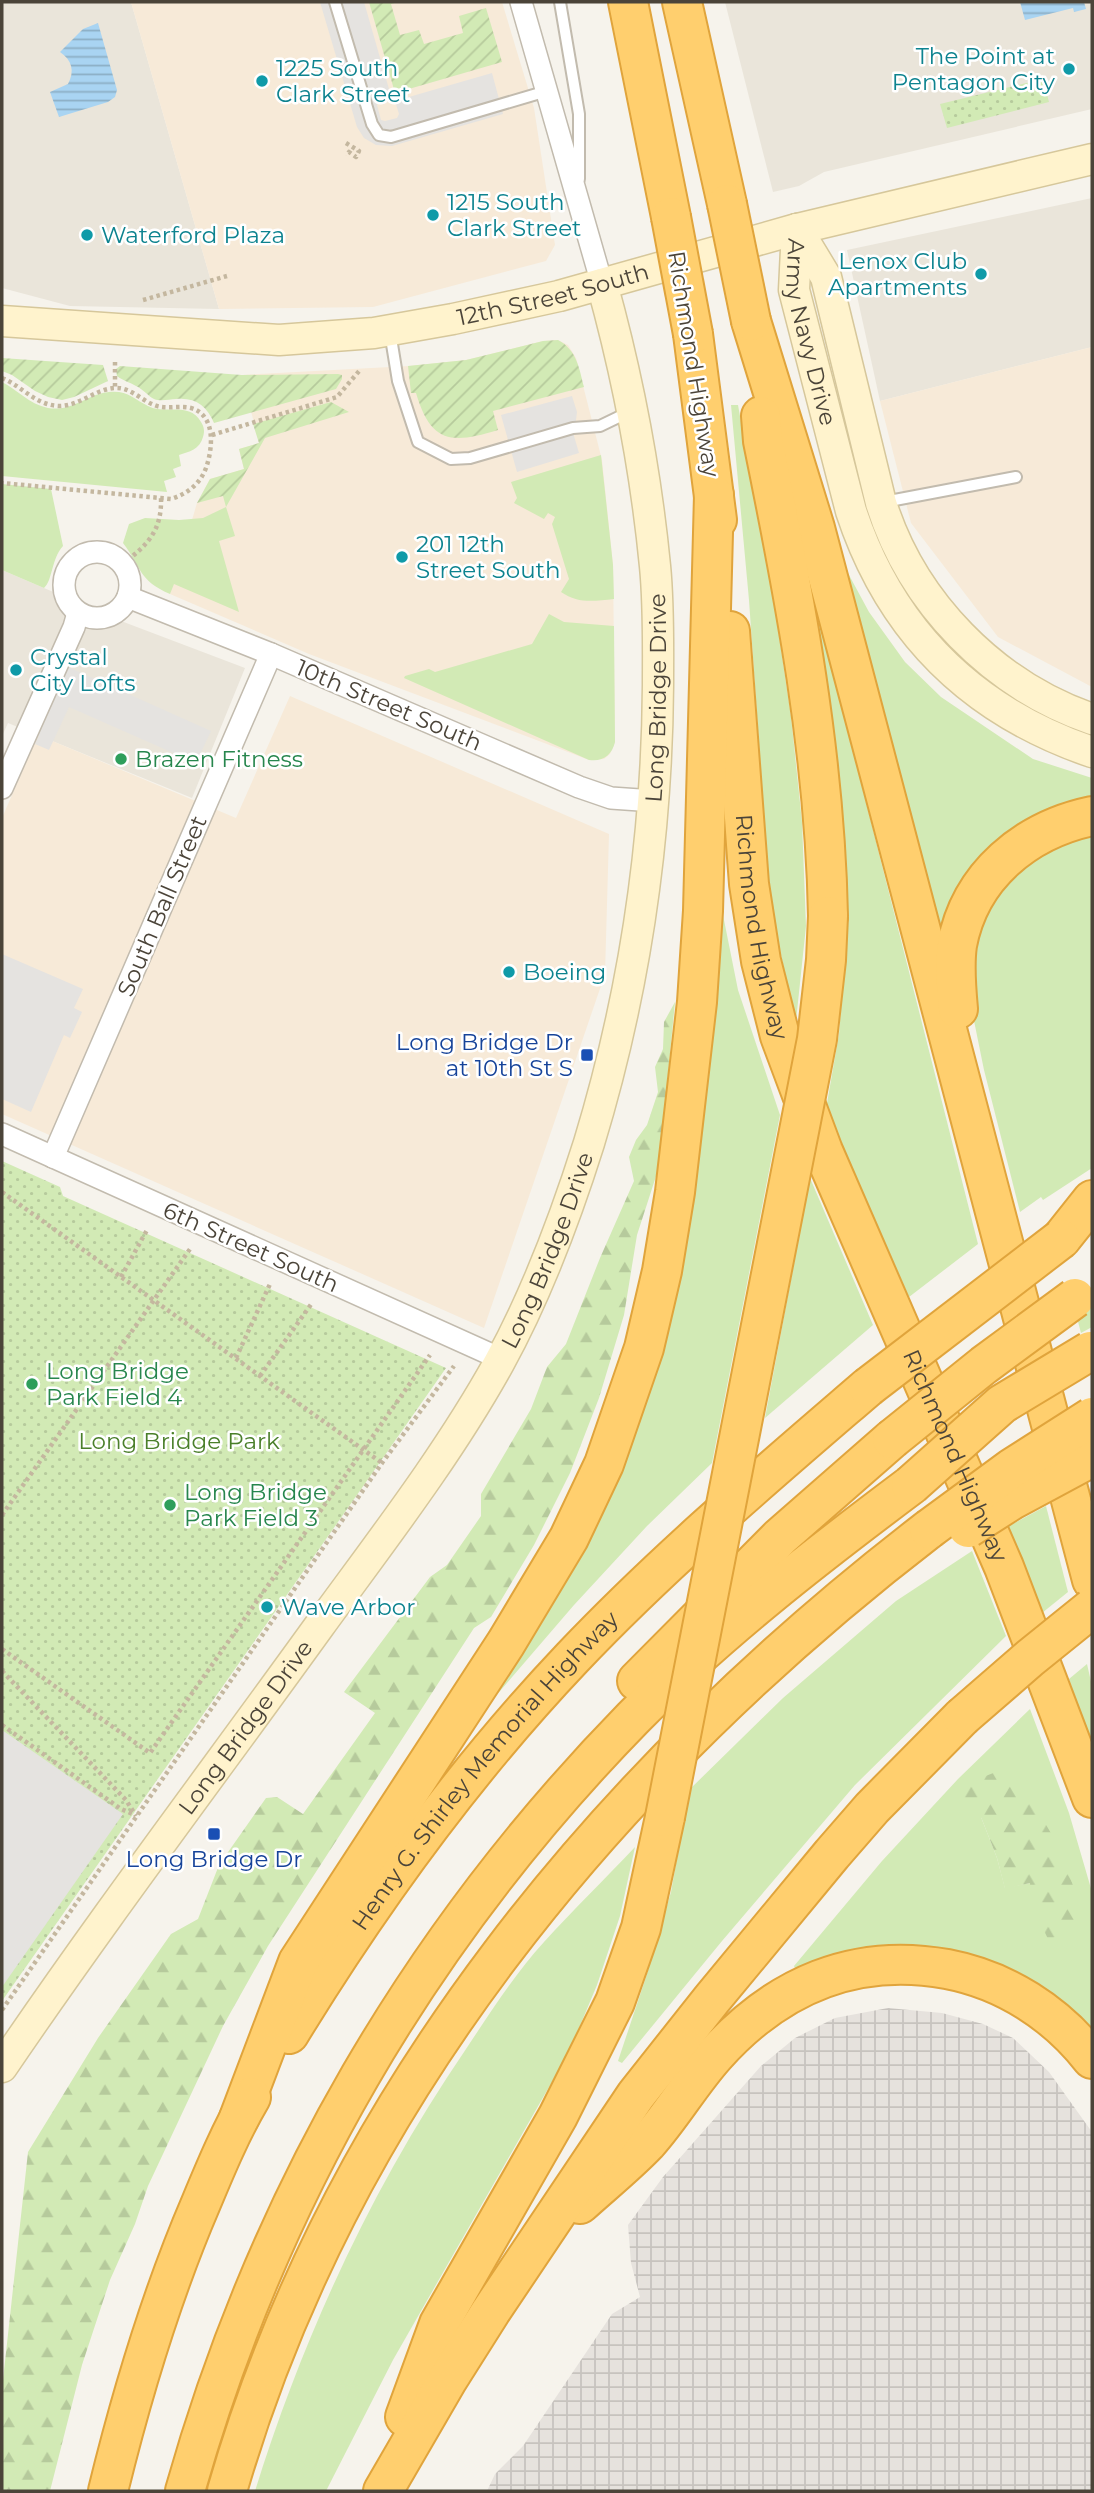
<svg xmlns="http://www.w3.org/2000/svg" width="1094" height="2493" font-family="Montserrat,sans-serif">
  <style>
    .residential { fill: #eae5da }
    .commercial { fill: #f7ead8 }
    .industrial { fill: url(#industrial-grid) }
    .grass { fill: #d2eab5; fill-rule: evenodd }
    .forest { fill: url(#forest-firs) }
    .park { fill: url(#park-dots) }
    .garden { fill: url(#garden-furrows) }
    .parking { fill: #e5e3e0 }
    .water { fill: url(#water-rules) }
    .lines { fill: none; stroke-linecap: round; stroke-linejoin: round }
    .lane-casing { stroke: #c2bbae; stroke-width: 14 }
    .street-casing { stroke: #c2bbae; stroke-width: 24 }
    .secondary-casing { stroke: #d6c79b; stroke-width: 33 }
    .highway-casing { stroke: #e0a43c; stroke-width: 42 }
    .path { stroke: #c4b79f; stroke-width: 4.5; stroke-dasharray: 3.5 3.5; stroke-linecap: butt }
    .lane { stroke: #fff; stroke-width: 10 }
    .street { stroke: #fff; stroke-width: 21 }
    .secondary { stroke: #fff3cd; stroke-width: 30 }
    .highway { stroke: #ffcf6e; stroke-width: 38 }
    .highway-bridge-casing { stroke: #e0a43c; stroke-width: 42; stroke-linecap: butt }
    .highway-bridge { stroke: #ffcf6e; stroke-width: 38 }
    .culture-dot { fill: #0f9aa8; stroke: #fff; stroke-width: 2.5 }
    .leisure-dot { fill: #2e9e5b; stroke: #fff; stroke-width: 2.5 }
    .transit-dot { fill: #1a4fb4; stroke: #fff; stroke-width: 2.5 }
    .labels { text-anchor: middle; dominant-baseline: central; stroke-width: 5; stroke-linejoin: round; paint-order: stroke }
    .culture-label { font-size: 23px; fill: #0d838f; stroke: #fff; text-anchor: start }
    .street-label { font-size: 23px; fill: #4b4439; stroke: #fff }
    .leisure-label { font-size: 23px; fill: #27864d; stroke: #fff; text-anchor: start }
    .transit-label { font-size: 23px; fill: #164399; stroke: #fff; text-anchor: end }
    .park-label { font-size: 23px; fill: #4a7f2a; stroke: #fff }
  </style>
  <defs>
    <pattern id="industrial-grid" width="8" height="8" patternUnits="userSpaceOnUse" patternTransform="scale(1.75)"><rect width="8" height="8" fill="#e6e2dd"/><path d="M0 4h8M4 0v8" fill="none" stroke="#c7c3be"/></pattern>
    <pattern id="forest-firs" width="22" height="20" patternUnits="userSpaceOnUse" patternTransform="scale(1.75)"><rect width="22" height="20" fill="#d2eab5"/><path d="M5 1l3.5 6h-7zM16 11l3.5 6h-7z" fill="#b6ca9c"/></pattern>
    <pattern id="park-dots" width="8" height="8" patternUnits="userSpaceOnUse" patternTransform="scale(1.75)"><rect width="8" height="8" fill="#d2eab5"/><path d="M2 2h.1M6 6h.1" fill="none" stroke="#b6ca9c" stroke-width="1.8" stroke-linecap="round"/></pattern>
    <pattern id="garden-furrows" width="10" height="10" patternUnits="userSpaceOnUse" patternTransform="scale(1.75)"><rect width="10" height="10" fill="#d2eab5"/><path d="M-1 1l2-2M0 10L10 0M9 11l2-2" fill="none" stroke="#b6ca9c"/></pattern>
    <pattern id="water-rules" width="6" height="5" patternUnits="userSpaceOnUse" patternTransform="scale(1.75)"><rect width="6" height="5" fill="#a9d4f2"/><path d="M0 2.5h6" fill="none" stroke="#8caec5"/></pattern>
  </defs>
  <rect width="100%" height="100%" fill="#f6f3ec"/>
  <g class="residential">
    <polygon points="2,2 131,2 219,309 70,306 2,288"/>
    <polygon points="725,2 1092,2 1092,109 824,172 799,186 773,192"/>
    <polygon points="1092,198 1092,347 880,401 847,250"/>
    <polygon points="2,570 121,621 245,668 192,798 8,723 2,736"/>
  </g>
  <g class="commercial">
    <polygon points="131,2 502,2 534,108 555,245 546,261 373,307 219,309"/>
    <polygon points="558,340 568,345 576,358 602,460 613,565 615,742 610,754 604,759 589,760 309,654 170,594 197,503 210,479 244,469 239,449 259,443 242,375 409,366 466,360 543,341"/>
    <polygon points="1092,347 1092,687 998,637 911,523 880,401"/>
    <polygon points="290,696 609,834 605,974 484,1328 2,1114 2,818 38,735 236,818"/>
  </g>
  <polygon class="industrial" points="888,2008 942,2013 983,2024 1013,2038 1049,2072 1092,2132 1092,2487 1088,2491 487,2491 495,2474 523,2446 612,2314 640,2297 631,2263 628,2225 663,2177 761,2066 795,2038 835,2018"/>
  <g class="grass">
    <path d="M2 382C18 390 29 404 48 408 73 412 87 394 109 392 127 390 134 399 148 406 165 415 190 401 201 422 204 427 205 431 203 437 200 449 189 452 179 455L181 466 173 469 176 477 164 481 167 492 2 476Z"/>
    <polygon points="731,405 738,405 777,622 791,716 802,822 806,926 796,1021 778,942 769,889 749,600"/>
    <path d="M601 455 613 565 614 599C594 601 578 604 561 592L569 579 552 524 555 517 548 513 544 519 514 503 517 498 511 482Z"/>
    <path d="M2 484 51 489 63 546C51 559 53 580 44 588L2 570Z"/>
    <path d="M226 507 235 536 219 541 239 612 174 584 170 594C138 580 142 568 123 543L129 524 145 518 179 520 203 518Z"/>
    <polygon points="836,551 869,612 905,662 941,697 1033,759 1092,778 1092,804 942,930 874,694"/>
    <polygon points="813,593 978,1244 909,1297 826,1109 839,1034 846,940 806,595"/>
    <path d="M549 614 564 622 614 626 615 742C612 755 603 762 589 760L404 678 405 676 429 669 435 672 532 644Z"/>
    <polygon points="1092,828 1092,1168 1043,1200 1041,1197 1020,1212 984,1070 970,1001 971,950 989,900 1015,865"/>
    <polygon points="721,905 738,990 780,1115 712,1463 647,1526 574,1605 488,1705 629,1434"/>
    <polygon points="810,1178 873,1325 765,1418"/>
    <polygon points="1092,1304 1092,1327 1081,1333 1076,1314"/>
    <polygon points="1046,1506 1068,1592 1042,1613 1007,1527"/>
    <polygon points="972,1551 1006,1636 855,1785 722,1941 622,2063 618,2061 646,1977 671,1892 689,1790 783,1698 896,1601"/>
    <polygon points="1087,1664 1092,1686 1092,1748 1069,1679"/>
    <path d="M1030 1709 1069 1813 1092 1892V2043L1023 1984 796 1971 794 1966 882 1861 958 1779ZM981 1817 1075 1933 1030 1883 1005 1888 997 1858Z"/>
    <path d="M635 1847 620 1916 597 1985 569 2052 393 2360 326 2491H255C304 2334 373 2185 466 2049 490 2013 514 1975 544 1942 573 1910 605 1879 635 1847Z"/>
  </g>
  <g class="forest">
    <polygon points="675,1002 659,1167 637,1235 624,1315 599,1398 570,1473 534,1545 491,1617 474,1628 268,1946 223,2026 148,2186 135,2224 110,2280 82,2365 50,2491 2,2491 2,2389 28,2152 98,2038 171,1934 198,1919 219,1865 266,1798 277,1797 303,1814 375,1713 344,1692 430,1577 447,1565 481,1516 481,1494 531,1409 547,1367 566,1344 600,1258 634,1181 629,1157 636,1140 647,1125 658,1092 655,1067 663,1049 664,1022"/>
    <polygon points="996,1772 1028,1794 1059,1847 1075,1891 1075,1933 1048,1939 1031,1903 1030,1883 1005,1889 997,1858 981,1817 964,1813 962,1785"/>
  </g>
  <g class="park">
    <polygon points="1043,79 1049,102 947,128 940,104"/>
    <polygon points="2,1161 60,1187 63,1196 446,1368 2,2001"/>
  </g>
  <g class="garden">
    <polygon points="369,2 398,2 391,4 400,35 419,30 424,44 463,33 459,16 486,8 502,62 395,93"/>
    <path d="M558 340C577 350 579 368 584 387L493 411 498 430C452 444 431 444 416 393H411L408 366 466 360 543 341Z"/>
    <polygon points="2,358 103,365 108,381 74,397 62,400 48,397 35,391 12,375 2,371"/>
    <path d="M120 366 242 375 338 374 342 375V379L336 389 214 423C207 406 195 397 176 399 169 399 162 402 154 399 148 396 143 389 136 386 130 382 123 381 117 376L116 369Z"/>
    <polygon points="331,402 349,412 265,438 226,507 223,496 197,503 210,479 244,469 239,449 259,443 253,424"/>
  </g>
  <g class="parking">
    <polygon points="320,2 364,2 391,96 379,100 377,105 381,120 385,121 397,118 399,114 395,101 492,73 503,114 392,146 376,145 364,138 357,127"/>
    <polygon points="572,396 577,412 574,436 579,453 517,472 501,415"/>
    <polygon points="68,667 211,731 196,763 69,707 49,750 35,744"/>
    <polygon points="2,954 83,989 74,1008 82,1012 70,1038 64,1035 31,1112 2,1099"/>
    <polygon points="2,1730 123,1814 2,1987"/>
  </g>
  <g class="water">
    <polygon points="1020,2 1084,2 1086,9 1074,12 1073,8 1025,20"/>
    <path d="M98 23 117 90 115 97 108 102 59 117 50 92 68 84C75 71 72 60 60 52L83 29Z"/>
  </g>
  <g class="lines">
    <defs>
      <g id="lane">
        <polyline points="335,2 372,124 379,135 391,137 547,91"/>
        <polyline points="560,2 579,114 579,179"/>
        <polyline points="390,332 398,381 418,442 451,459 470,458 573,428 600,426 629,412"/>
        <polyline points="884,502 1016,477"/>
      </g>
      <g id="street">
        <polyline points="521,2 602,284"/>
        <circle cx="97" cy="585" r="33"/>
        <polyline points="128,597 271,654 579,787 611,798 654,801"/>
        <polyline points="2,788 74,627 78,613"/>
        <polyline points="2,1134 501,1359"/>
        <polyline points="53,1157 271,654"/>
      </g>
      <g id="secondary">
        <path id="s1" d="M797 229 794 290 851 511C891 632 972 711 1092 752"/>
        <path d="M797 229 826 277 881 503C912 602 993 685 1092 719"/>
        <path id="s2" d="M2 321 279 340 374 333 453 319 559 296 797 229 1092 159"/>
        <path id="s3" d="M2 2067C104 1917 214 1772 320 1625 382 1540 448 1455 499 1363 537 1294 565 1219 589 1143 635 992 657 843 658 685 658 646 659 606 655 566 646 474 627 374 602 284"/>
      </g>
      <g id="highway">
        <polyline points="628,2 671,217"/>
        <polyline points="682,2 727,204"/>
        <polyline points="751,321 815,528 1092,1580"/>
        <polyline points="693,334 717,520"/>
        <path d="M761 416 763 441C795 598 825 755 828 916"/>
        <path id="s4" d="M730 631 749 884 761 961 780 1036 823 1151 1004 1567 1092 1798"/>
        <path d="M958 1009C956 988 954 966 957 945 970 875 1026 830 1092 816"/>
        <polyline points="1061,1239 1092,1200"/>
        <polyline points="637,1681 780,1537 892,1439"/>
        <path id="s5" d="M289 2034C371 1900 463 1773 572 1658 664 1561 767 1474 868 1387"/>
        <polyline points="239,2118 298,1962 506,1643 569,1538 604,1464 644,1348 662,1271 675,1192 697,1002 703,911 714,495"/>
        <path d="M580 2204C602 2184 627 2164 647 2143 672 2115 690 2083 715 2055 777 1986 854 1952 947 1969 1005 1980 1056 2013 1092 2059"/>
        <polyline points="405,2417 439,2324 558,2116 615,2002 641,1928 665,1817"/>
        <path d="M108 2491C132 2393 161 2296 201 2203 216 2167 231 2131 251 2097"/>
        <path d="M185 2491C268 2197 419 1937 633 1718 718 1632 815 1557 911 1485"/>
        <path d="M227 2491C340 2098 609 1775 929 1529"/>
        <polyline points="383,2491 448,2379 491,2311 636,2095 712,1999 832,1854 872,1808 962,1717"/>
      </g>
    </defs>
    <use href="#lane" class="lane-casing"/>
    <use href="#street" class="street-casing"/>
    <use href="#secondary" class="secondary-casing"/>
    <use href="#highway" class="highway-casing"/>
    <g class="path">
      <polyline points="346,143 359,151 356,157 349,152 347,156"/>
      <polyline points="143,300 227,276"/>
      <polyline points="115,362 115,388"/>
      <path d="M2 378C22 386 35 405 59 406 80 406 95 389 115 388 130 387 141 400 154 405 166 410 179 405 191 408 216 415 213 448 206 468 200 484 187 494 171 499L2 483"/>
      <polyline points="212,435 337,397 360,370"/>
      <path d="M122 564C147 546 162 531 161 498"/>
      <polyline points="2,1192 382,1463"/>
      <polyline points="121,1277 147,1230"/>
      <polyline points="236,1358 270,1284"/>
      <polyline points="260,1376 312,1303"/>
      <polyline points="2,1515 190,1249"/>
      <polyline points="2,1649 150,1753 430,1355"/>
      <polyline points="2,1671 126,1800 136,1816"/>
      <polyline points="2,1725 121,1809 135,1815"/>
      <polyline points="2,2010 382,1463 454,1366"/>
    </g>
    <use href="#lane" class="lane"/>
    <use href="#street" class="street"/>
    <use href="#secondary" class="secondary"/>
    <use href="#highway" class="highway"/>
    <defs>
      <g id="highway-bridge">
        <polyline points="727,204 751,321"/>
        <polyline points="671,217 693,334"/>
        <polyline points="868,1387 1061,1239"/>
        <polyline points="892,1439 984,1365 1075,1298"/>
        <polyline points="911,1485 1002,1404 1090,1351"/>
        <polyline points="968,1528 1012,1500 1092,1457"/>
        <polyline points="929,1529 1012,1468 1092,1417"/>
        <polyline points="962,1717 1030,1658 1092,1608"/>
        <polyline points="665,1817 817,1039 826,960 828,916"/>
      </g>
    </defs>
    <use href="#highway-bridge" class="highway-bridge-casing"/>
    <use href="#highway-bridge" class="highway-bridge"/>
  </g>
  <g class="culture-dot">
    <circle cx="1069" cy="69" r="7"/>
    <circle cx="262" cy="81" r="7"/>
    <circle cx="433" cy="215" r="7"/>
    <circle cx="87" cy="235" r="7"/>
    <circle cx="981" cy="274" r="7"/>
    <circle cx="402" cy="557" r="7"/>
    <circle cx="16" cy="670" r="7"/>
    <circle cx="509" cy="972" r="7"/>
    <circle cx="267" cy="1607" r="7"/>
  </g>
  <g class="leisure-dot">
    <circle cx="121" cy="759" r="7"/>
    <circle cx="32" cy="1384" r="7"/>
    <circle cx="170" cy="1505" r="7"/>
  </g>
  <g class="transit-dot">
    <rect x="580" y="1048" width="14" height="14" rx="3.5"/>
    <rect x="207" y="1827" width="14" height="14" rx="3.5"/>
  </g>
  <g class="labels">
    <g class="culture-label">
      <text x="1055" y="56" text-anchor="end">The Point at<tspan x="1055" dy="26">Pentagon City</tspan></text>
      <text x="276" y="68">1225 South<tspan x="276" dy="26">Clark Street</tspan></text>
      <text x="447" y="202">1215 South<tspan x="447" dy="26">Clark Street</tspan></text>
      <text x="101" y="235">Waterford Plaza</text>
      <text x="967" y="261" text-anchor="end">Lenox Club<tspan x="967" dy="26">Apartments</tspan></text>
      <text x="416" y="544">201 12th<tspan x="416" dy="26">Street South</tspan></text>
      <text x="30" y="657">Crystal<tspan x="30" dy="26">City Lofts</tspan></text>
      <text x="523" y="972">Boeing</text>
      <text x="281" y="1607">Wave Arbor</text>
    </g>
    <g class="street-label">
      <text stroke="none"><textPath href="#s2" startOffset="556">12th Street South</textPath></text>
      <text stroke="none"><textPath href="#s1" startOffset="105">Army Navy Drive</textPath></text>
      <text transform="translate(694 364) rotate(81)">Richmond Highway</text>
      <text stroke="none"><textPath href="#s3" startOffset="1552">Long Bridge Drive</textPath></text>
      <text transform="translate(389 705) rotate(23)">10th Street South</text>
      <text transform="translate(162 906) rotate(-67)">South Ball Street</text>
      <text stroke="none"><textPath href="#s4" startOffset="298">Richmond Highway</textPath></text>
      <text transform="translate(251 1247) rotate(24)">6th Street South</text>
      <text stroke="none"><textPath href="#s3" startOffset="985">Long Bridge Drive</textPath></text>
      <text stroke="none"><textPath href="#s4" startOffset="864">Richmond Highway</textPath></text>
      <text stroke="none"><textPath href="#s3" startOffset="418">Long Bridge Drive</textPath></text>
      <text stroke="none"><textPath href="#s5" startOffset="329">Henry G. Shirley Memorial Highway</textPath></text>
    </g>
    <g class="leisure-label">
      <text x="135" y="759">Brazen Fitness</text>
      <text x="46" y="1371">Long Bridge<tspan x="46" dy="26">Park Field 4</tspan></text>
      <text x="184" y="1492">Long Bridge<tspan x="184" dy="26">Park Field 3</tspan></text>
    </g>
    <g class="transit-label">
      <text x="573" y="1042">Long Bridge Dr<tspan x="573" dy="26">at 10th St S</tspan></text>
      <text x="214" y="1859" text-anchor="middle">Long Bridge Dr</text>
    </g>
    <g class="park-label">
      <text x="179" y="1441">Long Bridge Park</text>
    </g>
  </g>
  <rect width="1094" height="2493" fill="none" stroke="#4b4439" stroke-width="7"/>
</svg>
